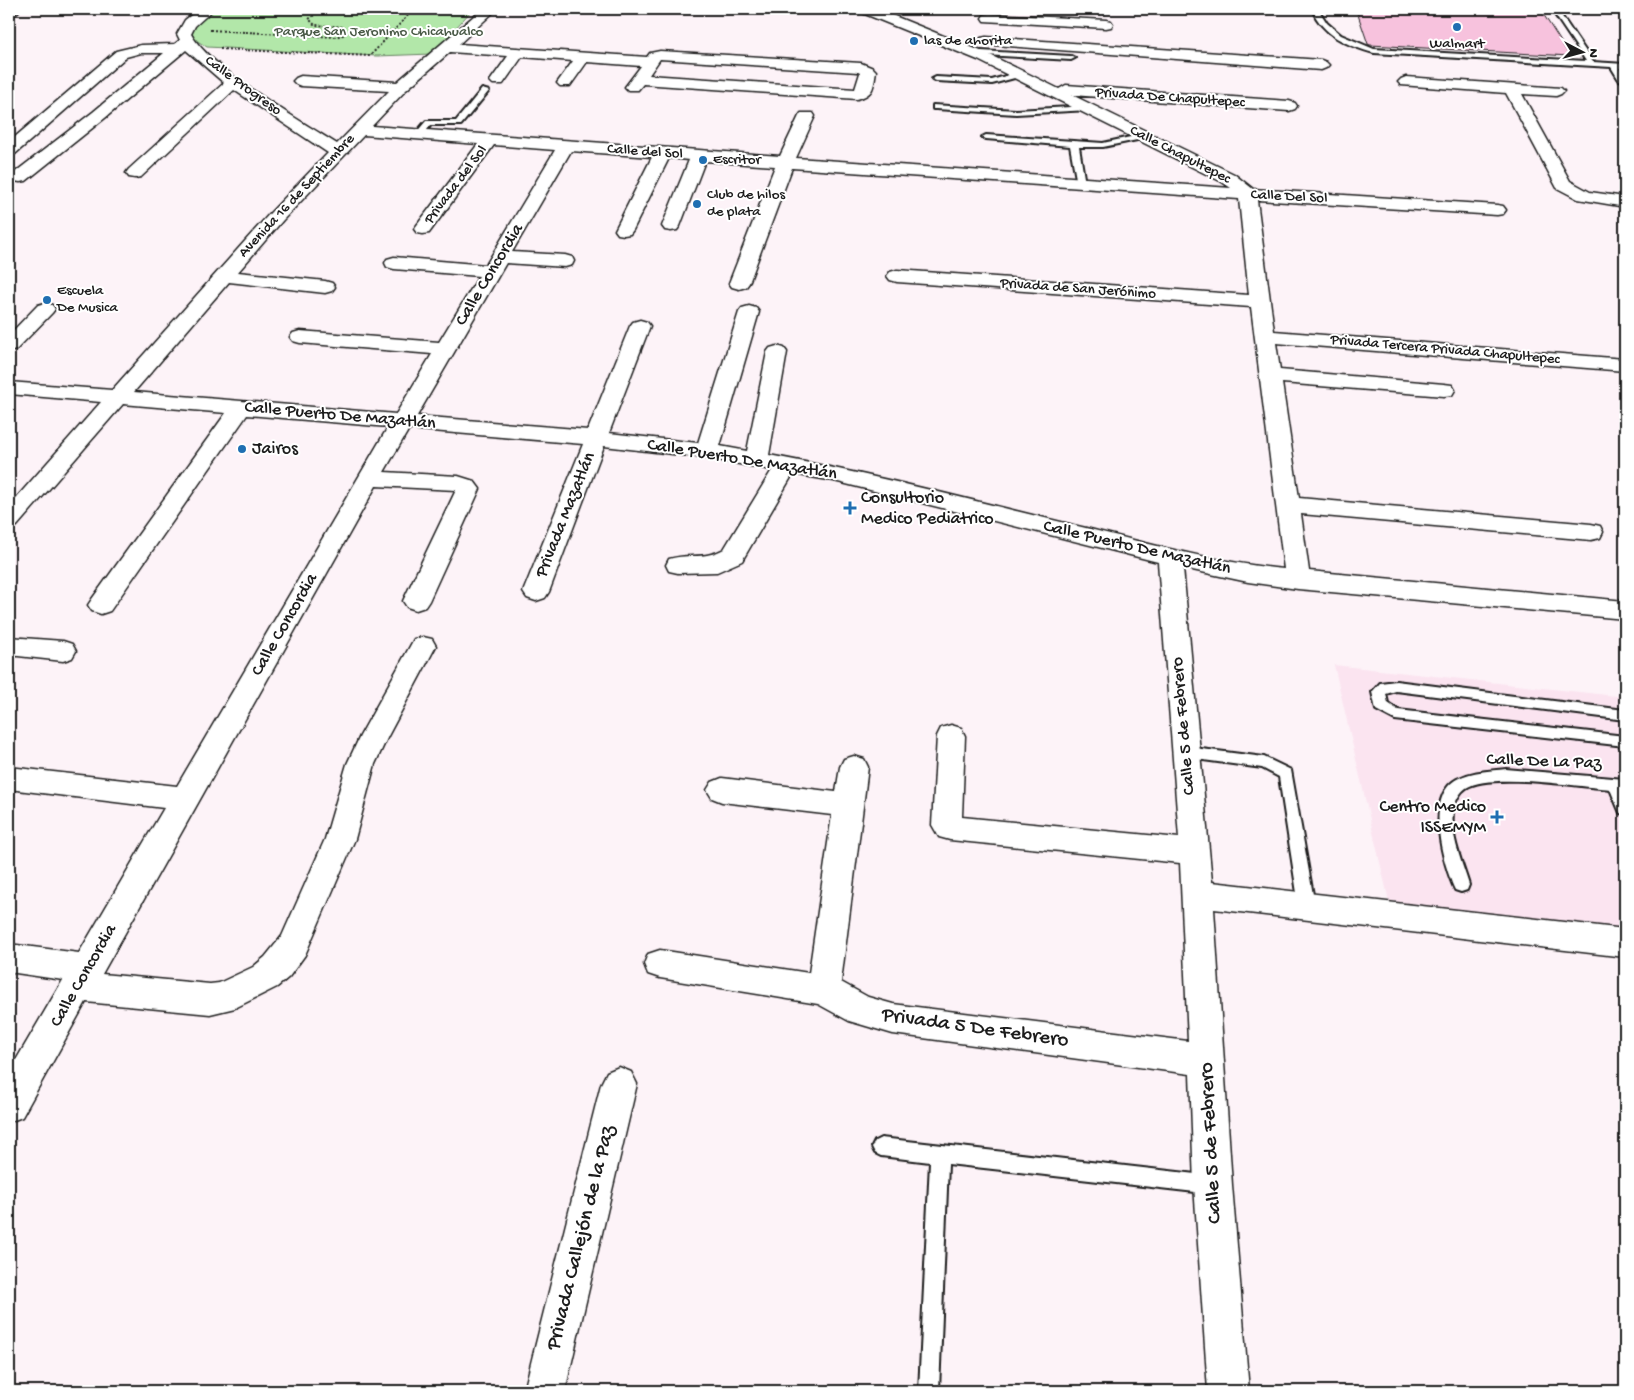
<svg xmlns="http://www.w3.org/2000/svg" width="1634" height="1400" font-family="'Gochi Hand',sans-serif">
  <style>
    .built { fill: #fbe4f0 }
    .green { fill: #b2e7a9; stroke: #678262 }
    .building { fill: #f7c2dd; stroke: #1c1c1c }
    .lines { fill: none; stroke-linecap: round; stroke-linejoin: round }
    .service-casing { stroke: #1c1c1c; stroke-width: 4 }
    .minor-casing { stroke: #1c1c1c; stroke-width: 3 }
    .path { stroke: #1c1c1c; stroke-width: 2; stroke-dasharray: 2 2; stroke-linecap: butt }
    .service { fill: #fff; fill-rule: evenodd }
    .minor { fill: #fff; fill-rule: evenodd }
    .poi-dot { fill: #1f6fb2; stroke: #fff; stroke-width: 2 }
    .labels { text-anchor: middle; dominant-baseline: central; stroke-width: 4; stroke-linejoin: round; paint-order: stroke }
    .far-park-label { font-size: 15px; fill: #495946; stroke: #fff }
    .far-poi-label { font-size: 15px; fill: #1c1c1c; stroke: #fff; text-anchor: start }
    .far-street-label { font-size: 15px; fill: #1c1c1c; stroke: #fff }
    .street-label { font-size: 18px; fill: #1c1c1c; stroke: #fff }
    .poi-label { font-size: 18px; fill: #1c1c1c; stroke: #fff; text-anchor: start }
    .near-street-label { font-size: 21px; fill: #1c1c1c; stroke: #fff }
  </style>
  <rect width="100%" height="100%" fill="#fdf3f8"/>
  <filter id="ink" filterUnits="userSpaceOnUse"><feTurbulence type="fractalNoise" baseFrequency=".02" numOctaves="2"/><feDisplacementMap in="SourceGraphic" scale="10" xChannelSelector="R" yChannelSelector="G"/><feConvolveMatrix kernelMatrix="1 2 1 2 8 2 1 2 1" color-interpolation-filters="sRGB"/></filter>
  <g filter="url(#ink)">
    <polygon class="built" points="1334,665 1625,697 1625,930 1389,901"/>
    <polygon class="green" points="213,9 472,10 432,54 377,56 207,47 194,39 191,30"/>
    <polygon class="building" points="1356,9 1540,9 1570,56 1370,45 1368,44"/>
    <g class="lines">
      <defs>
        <g id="service">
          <path d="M1312 9H1318L1327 23 1341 35 1374 49 1586 61 1551 9H1557L1593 62 1625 64V68H1619L1625 77V82L1619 80 1611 67 1374 53C1348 46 1322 35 1312 9Z"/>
          <polygon points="981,51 1071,56 1075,58 1071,60 984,55 980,53"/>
          <polygon points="1019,72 1022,72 1022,76 992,84 936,81 932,79 936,77 992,80"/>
          <polygon points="482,89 489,91 461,125 431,125 422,136 415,134 426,121 456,121"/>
          <polygon points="933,105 1016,110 1089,106 1093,108 1089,110 1016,114 936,109 933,109"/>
          <polygon points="1144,134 1147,134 1147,138 1103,147 1079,147 1085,184 1081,187 1077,184 1070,146 986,139 982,137 986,135 1103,143"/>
          <polygon points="1396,681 1625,710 1625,720 1396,691 1386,694 1388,703 1398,710 1625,736 1625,746 1395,720 1376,710 1372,692 1380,683"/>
          <polygon points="1186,747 1264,757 1291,770 1315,906 1313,911 1307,913 1301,911 1299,906 1279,777 1262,768 1181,757 1179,753 1181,749"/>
          <path d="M1506 769 1625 779V815L1620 813 1610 789C1579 787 1490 772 1466 788 1460 792 1456 800 1454 807 1448 831 1462 862 1469 885L1467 890 1461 892 1455 890C1443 864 1424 797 1457 779 1473 771 1489 771 1506 769Z"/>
          <polygon points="881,1138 1213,1176 1220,1178 1222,1185 1220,1192 1213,1194 948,1164 939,1391 919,1391 930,1162 881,1156 875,1153 872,1147 875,1141"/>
        </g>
        <g id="minor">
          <polygon points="9,9 20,9 18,12 9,15"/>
          <path d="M199 9H214L195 26 191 34C210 69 301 121 337 144L389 91 301 86 296 84 293 81 296 78 301 76 397 82 482 9H497L459 44 647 57 650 53 660 51 861 63 873 68 876 71C873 87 875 94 857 99L643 84 638 90H628L625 87 641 66 587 62 570 86H560L557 83 573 61 522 57 503 84H493L490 81 508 56 450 52 406 90 372 126 780 156 799 116 801 113H813L815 116 796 158 1231 188 1222 182 978 60 860 12 858 9H877L988 54 1059 89 1066 85 1289 101 1295 103 1297 106 1295 109 1289 111 1072 95 1234 174 1253 189 1497 205 1503 206 1506 210 1503 214 1497 215 1257 200 1274 331 1625 359V371L1276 343 1280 370 1444 384 1452 385 1455 390 1452 395 1444 396 1282 383 1299 498 1591 524 1600 526 1603 532 1600 538 1591 540 1301 514 1309 571 1625 601V619L1298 589 1248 582 1183 568 1212 882 1625 929V957L1214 909 1232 1185 1249 1391H1208L1194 1185 1190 1074 893 1034 849 1021 818 1004 660 978 648 974 644 964 648 954 660 950 809 973 832 815 722 802 712 798 707 790 712 782 722 778 836 792 840 767 844 759 854 756 864 759 868 767 841 982 868 997 893 1004 1188 1041 1180 863 950 840 939 837 932 825 937 736 941 728 951 725 961 728 965 736 962 817 1179 838 1158 562 834 481 793 474 742 561 717 572 678 573 669 571 666 565 669 559C690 553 705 560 724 549L772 470 707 458 604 446 549 592 545 598 536 601 527 598 523 592 583 444 409 429 384 472 458 476 474 481 480 489 429 601 425 607 416 610 407 607 403 601 456 490 376 486 102 974 210 984 219 983 253 967 265 957 282 936 325 839 347 764 360 736 414 639 423 637 432 639 436 646 388 736 375 764 355 839 305 955 289 977 277 987 235 1008 210 1014 86 1002 22 1117 9 1122V1072L63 980 9 972V944L79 953 164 808 9 789V767L177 786 388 427 247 415 110 611 101 614 92 611 88 605 92 599 226 413 123 404 17 526 9 529V506L101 402 9 394V382L112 390 271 212 328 153 234 90 141 177 135 178 129 177 126 173 129 169 224 83 186 50 105 118 26 181 20 182 14 181 11 177 14 173 93 112 164 53H141L126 57 15 154 9 155V142L116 51 141 45 175 44 180 40 177 34 185 20ZM660 59 858 72 860 73 855 89 649 75ZM364 135 478 144 414 229 417 233 423 234 429 233 494 145 555 150 486 265 394 257 387 259 385 263 387 267 394 269 479 276 439 342 300 331 293 333 290 337 293 341 300 343 432 354 396 414 134 392 229 282 325 293 332 291 335 287 332 283 325 281 238 272 283 220ZM571 151 652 157 615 230 618 234 624 235 630 234 633 230 669 158 689 160 662 226 665 230 671 231 677 230 680 226 705 161 775 166 729 283 732 287 739 289 746 287 749 283 792 168 1239 199 1249 295 897 270 890 272 887 276 890 280 897 282 1251 307 1284 569C1220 563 1157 546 1094 530 986 504 877 475 769 455L787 352 784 348 777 346 770 348 767 352 747 451 720 446 759 312 756 308 749 306 742 308 739 312 698 443 609 433 650 326 647 322 640 320 633 322 630 326 588 430 417 416 506 263 565 267 572 265 574 261 572 257 565 255 512 252Z"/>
          <polygon points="989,14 1106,20 1111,21 1113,24 1111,27 1106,28 984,21 982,18 984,15"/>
          <polygon points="986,37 1321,60 1326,62 1329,65 1326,68 1321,70 981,44 979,41 981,38"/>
          <polygon points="1406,77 1561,88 1564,91 1561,94 1556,96 1522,94 1570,181 1590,192 1625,197 1625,207 1578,199 1557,188 1506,93 1401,85 1398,82 1401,79"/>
          <polygon points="45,303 52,305 55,309 52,313 16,350 9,352 9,335 38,305"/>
          <polygon points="9,637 63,641 72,644 76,651 72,658 63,661 9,655"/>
          <polygon points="619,1067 631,1072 637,1084 565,1391 524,1391 601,1084 607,1072"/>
        </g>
      </defs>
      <use href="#service" class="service-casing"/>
      <use href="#minor" class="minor-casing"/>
      <g class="path">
        <polyline points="376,9 412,11"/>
        <polyline points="210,30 335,37 343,35 342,29 344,27 315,25 309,19 322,9"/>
        <polyline points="220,49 370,56 412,11"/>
      </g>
      <use href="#service" class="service"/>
      <use href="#minor" class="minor"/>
    </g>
  </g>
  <g class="poi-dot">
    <circle cx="1457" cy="27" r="5"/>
    <circle cx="914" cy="41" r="5"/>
    <circle cx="703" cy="160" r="5"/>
    <circle cx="697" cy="204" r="5"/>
    <circle cx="47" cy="300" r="5"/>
    <circle cx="242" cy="449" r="5"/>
    <path d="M847.5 500.5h5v5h5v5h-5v5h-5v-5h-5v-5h5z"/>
    <path d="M1494.5 809.5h5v5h5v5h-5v5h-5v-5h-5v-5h5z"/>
  </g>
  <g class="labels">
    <g class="far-park-label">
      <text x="379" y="32">Parque San Jeronimo Chicahualco</text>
    </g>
    <g class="far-poi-label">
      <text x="924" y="41">las de ahorita</text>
      <text x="1457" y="44" text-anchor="middle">Walmart</text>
      <text x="713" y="160">Escritor</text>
      <text x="707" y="195">Club de hilos<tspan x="707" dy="17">de plata</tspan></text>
      <text x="57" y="291">Escuela<tspan x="57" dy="17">De Musica</tspan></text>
    </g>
    <g class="far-street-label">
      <text transform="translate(243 86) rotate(36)">Calle Progreso</text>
      <text transform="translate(1170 98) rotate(4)">Privada De Chapultepec</text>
      <text transform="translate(645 152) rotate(4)">Calle del Sol</text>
      <text transform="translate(1180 155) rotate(27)">Calle Chapultepec</text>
      <text transform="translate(456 185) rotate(-53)">Privada del Sol</text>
      <text transform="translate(297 196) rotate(-47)">Avenida 16 de Septiembre</text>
      <text transform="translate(1289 197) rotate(3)">Calle Del Sol</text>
      <text transform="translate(1078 289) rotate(4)">Privada de San Jerónimo</text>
      <text transform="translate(1445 350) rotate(5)">Privada Tercera Privada Chapultepec</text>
    </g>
    <g class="street-label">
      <text transform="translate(490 275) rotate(-59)">Calle Concordia</text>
      <text transform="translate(340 416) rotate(5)">Calle Puerto De Mazatlán</text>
      <text transform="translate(742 460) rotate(9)">Calle Puerto De Mazatlán</text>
      <text transform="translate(566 515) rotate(-68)">Privada Mazatlán</text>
      <text transform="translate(1137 548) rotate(13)">Calle Puerto De Mazatlán</text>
      <text transform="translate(285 625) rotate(-60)">Calle Concordia</text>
      <text transform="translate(1184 726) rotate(-95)">Calle 5 de Febrero</text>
      <text transform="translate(1544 762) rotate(2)">Calle De La Paz</text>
      <text transform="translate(84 976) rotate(-60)">Calle Concordia</text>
    </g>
    <g class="poi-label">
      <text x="252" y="449">Jairos</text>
      <text x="861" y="498">Consultorio<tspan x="861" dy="21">Medico Pediatrico</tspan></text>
      <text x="1486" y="807" text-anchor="end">Centro Medico<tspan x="1486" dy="21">ISSEMYM</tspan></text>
    </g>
    <g class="near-street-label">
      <text transform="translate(975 1029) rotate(8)">Privada 5 De Febrero</text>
      <text transform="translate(1212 1143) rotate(-93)">Calle 5 de Febrero</text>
      <text transform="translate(582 1238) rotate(-76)">Privada Callejón de la Paz</text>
    </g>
  </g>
  <rect width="1634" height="1400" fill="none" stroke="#fff" stroke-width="30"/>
  <rect x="15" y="15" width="1604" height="1370" fill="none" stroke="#1c1c1c" stroke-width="2" filter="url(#ink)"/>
  <g transform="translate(1582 52) rotate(96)" stroke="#ffffff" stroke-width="4" paint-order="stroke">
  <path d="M0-4L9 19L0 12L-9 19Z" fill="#1c1c1c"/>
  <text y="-8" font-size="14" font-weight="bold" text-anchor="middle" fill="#1c1c1c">N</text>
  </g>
</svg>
